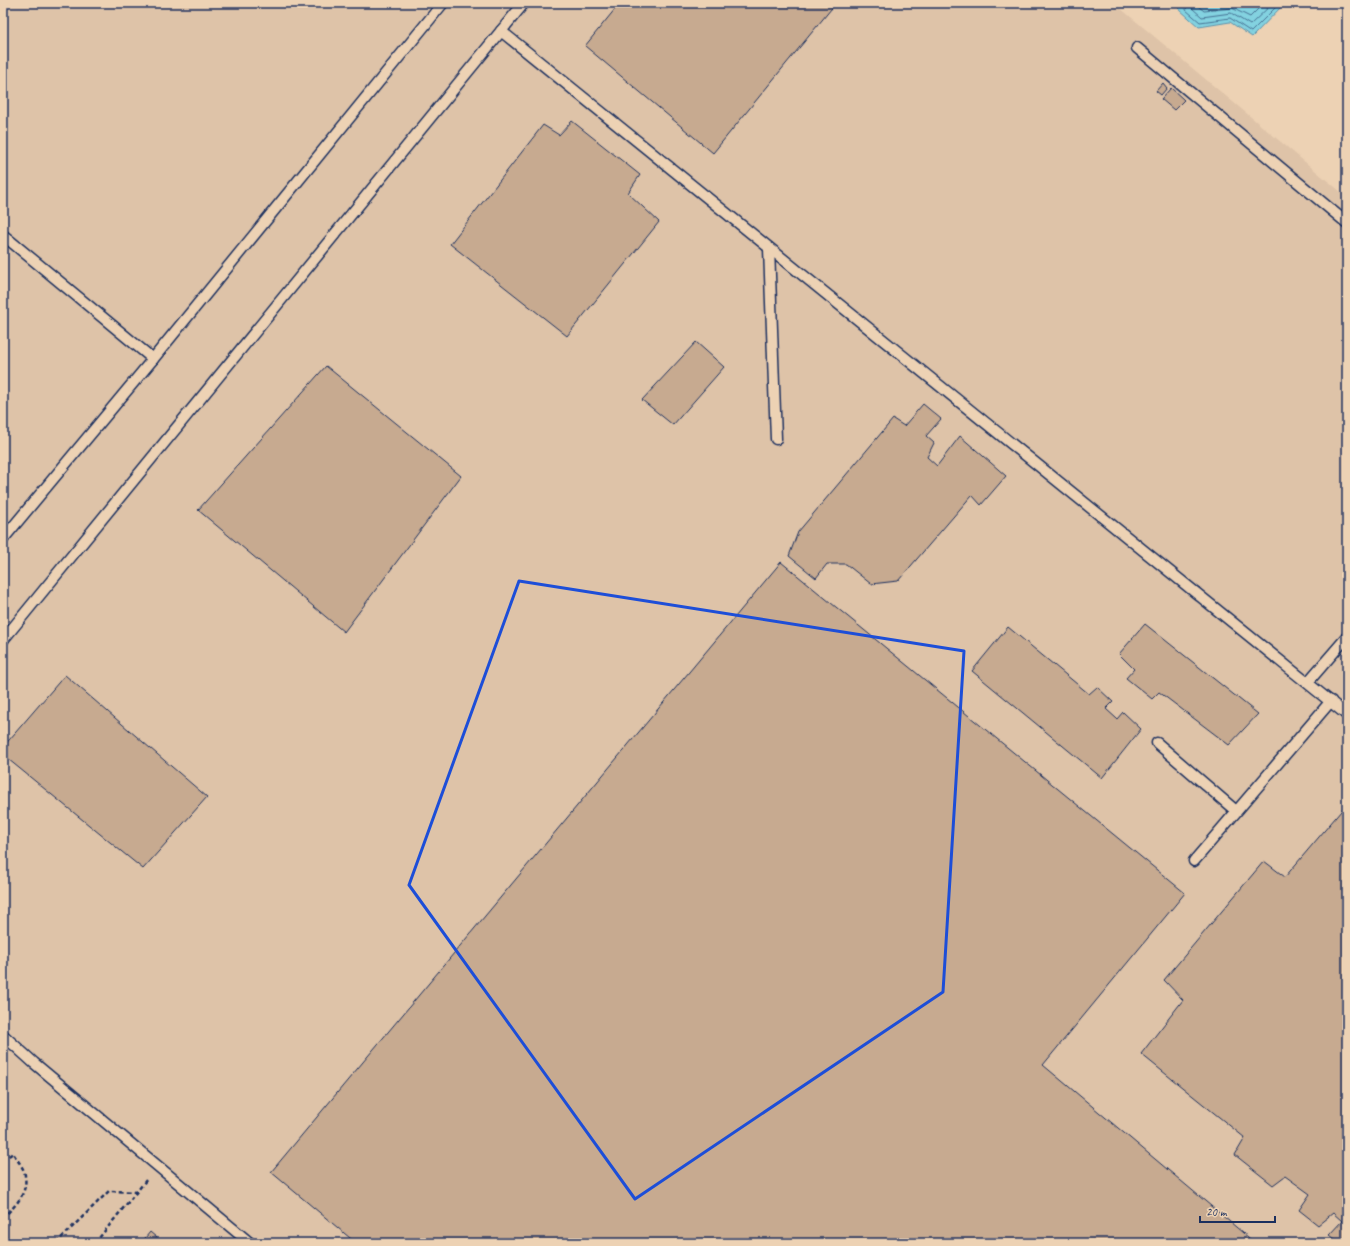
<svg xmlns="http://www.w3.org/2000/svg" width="1350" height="1246" font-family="Caveat,sans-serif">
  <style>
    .built { fill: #dec3a8 }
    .water { fill: #83d2e0; stroke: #5991ac }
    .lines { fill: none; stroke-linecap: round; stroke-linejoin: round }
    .shore { stroke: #457092; stroke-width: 1 }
    .building { fill: #c7aa90; stroke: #1b2f5e }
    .lane-casing { stroke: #1b2f5e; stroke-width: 13 }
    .path { stroke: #1b2f5e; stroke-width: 2.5; stroke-dasharray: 4 3; stroke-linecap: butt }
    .lane { stroke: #edd2b4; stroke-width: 10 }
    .marked { fill: none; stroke: #1d4ed8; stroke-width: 3; stroke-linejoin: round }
  </style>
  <rect width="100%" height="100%" fill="#edd2b4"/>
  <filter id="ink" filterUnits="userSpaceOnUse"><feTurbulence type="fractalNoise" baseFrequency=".025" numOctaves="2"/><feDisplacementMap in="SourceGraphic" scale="8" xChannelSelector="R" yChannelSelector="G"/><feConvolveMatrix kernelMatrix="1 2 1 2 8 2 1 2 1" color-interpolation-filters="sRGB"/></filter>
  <g filter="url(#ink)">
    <polygon class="built" points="3,3 1114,3 1347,197 1347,1243 3,1243"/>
    <polygon class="water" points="1184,3 1279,3 1283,5 1252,37 1230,22 1199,27 1179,9"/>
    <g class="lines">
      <g class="shore">
        <polyline points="1187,3 1186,10 1200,22 1230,18 1251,32 1277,6 1278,3"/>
        <polyline points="1192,3 1192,8 1202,17 1231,13 1250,25 1273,3"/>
        <polyline points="1198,3 1198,6 1204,11 1232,8 1250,17 1264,3"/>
      </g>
    </g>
    <g class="building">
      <polygon points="620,3 836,3 713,153 585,46"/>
      <polygon points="1163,83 1167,88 1161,95 1156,91"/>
      <polygon points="1171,88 1184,100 1174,110 1161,99"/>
      <polygon points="572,121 640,175 628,193 659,222 567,336 450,244 543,125 559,135"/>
      <polygon points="696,342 724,367 673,425 642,400"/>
      <polygon points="326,366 461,476 344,632 198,510"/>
      <polygon points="923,404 941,419 926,436 934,443 927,457 937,466 960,436 1006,476 981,505 972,495 898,581 871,584 846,564 827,564 816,578 789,556 798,532 893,419 904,426"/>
      <polygon points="781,562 1185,893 1043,1065 1255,1243 356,1243 271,1172"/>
      <polygon points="1145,624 1258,714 1229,745 1159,692 1152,699 1126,678 1134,669 1119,654"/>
      <polygon points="1008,627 1089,694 1097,687 1113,702 1106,709 1117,719 1123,712 1141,729 1102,778 972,671"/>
      <polygon points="65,675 207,797 143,869 3,755 3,747"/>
      <polygon points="1347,804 1347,1243 1339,1243 1329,1235 1342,1221 1333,1213 1318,1225 1299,1210 1310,1194 1285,1176 1273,1185 1235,1155 1245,1138 1141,1054 1183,1000 1164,980 1264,861 1285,877"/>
      <polygon points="150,1232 163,1243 141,1243"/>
    </g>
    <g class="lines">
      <defs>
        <g id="lane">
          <polyline points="501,31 1347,715"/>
          <polyline points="1137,48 1347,223"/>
          <polyline points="3,235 153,359"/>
          <polyline points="769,248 776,439"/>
          <polyline points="3,539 153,359 443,3"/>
          <polyline points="3,640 524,3"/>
          <polyline points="1308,682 1347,637"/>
          <polyline points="1157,743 1236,811"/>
          <polyline points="1194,861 1331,701"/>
          <polyline points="3,1035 34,1063 250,1243"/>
        </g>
      </defs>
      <use href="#lane" class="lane-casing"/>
      <g class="path">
        <path d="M3 1160 13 1153C17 1160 25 1169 25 1176 28 1193 15 1207 3 1217"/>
        <polyline points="56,1243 109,1191 137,1192"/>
        <polyline points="95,1243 147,1179"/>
      </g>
      <use href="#lane" class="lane"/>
    </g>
  </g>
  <path class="marked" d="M519 581 964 651 943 992 635 1199 409 885Z"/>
  <rect width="1350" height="1246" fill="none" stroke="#edd2b4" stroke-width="16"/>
  <rect x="8" y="8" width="1334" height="1230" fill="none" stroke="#1b2f5e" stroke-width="1.5" filter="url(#ink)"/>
  <path d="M1200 1216v6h75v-6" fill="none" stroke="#1b2f5e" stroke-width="2"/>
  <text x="1206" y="1216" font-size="12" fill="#1b2f5e" stroke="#edd2b4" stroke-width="3" paint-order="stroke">20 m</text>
</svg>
